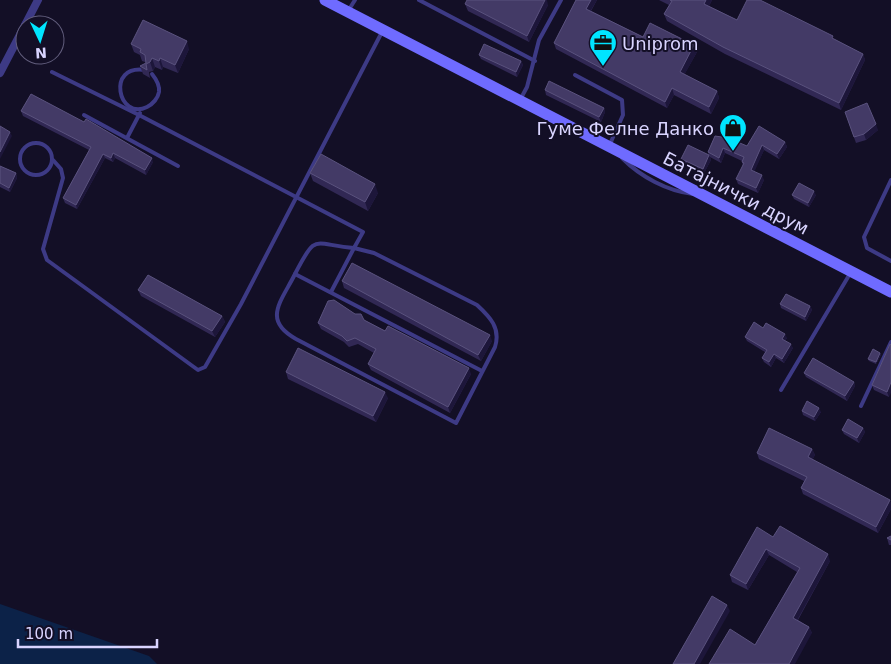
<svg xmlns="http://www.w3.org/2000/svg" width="891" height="664" font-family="'DejaVu Sans',sans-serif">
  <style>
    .water { fill: #0c2248 }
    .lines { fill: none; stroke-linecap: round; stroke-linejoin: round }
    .lane { stroke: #3d3a85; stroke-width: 4 }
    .street { stroke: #3d3a85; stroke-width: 8 }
    .secondary { stroke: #6f6bff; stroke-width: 11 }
    .wall { fill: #312854 }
    .shaded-wall { fill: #1d163a }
    .building { fill: #433a66; stroke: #5a527e }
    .labels { text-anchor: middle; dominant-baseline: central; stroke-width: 4; stroke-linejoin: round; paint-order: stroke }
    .poi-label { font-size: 18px; fill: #d9d4ff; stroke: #130f26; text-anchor: start }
    .street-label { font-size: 18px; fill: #d9d4ff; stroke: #130f26 }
  </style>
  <rect width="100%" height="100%" fill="#130f26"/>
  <polygon class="water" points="0,604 149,656 157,664 0,664"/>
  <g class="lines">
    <g class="lane">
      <polyline points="419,0 535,61"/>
      <polyline points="348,11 355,0"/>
      <path d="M145 70C106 64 118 121 147 107 153 104 158 98 159 92 160 85 156 79 152 74"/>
      <path d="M52 72 139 115 363 232 354 248C313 245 317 231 295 274"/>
      <polyline points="575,75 622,100 623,115 610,144"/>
      <polyline points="520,100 527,87 539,40 561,0"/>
      <polyline points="84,115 178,166"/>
      <polyline points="127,138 140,113"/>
      <circle cx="36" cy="159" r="16"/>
      <path d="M622 158C641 177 667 191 693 194"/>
      <polyline points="53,160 61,169 63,178 43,249 47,260 198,370 205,367 241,304 383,30"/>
      <polyline points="891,180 864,237 867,248 891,261"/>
      <path d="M331 292 354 248 374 253 477 305C490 317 501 328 495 347L456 423 296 339C262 320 281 302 295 274L482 371"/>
      <polyline points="781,390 851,272"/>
      <polyline points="861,406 891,342"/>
    </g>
    <g class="street">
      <polyline points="25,25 38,0"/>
      <polyline points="0,73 25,25"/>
    </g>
    <polyline class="secondary" points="325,0 891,292"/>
  </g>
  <g class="wall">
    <polygon points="576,0 597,0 591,11 643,37 697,52 684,75 717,91 719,98 711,114 674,95 667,108 556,49 554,43"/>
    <polygon points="659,0 712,0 709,6 737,20 835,40 863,54 865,60 841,110 725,54 667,21 664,14 669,5"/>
    <polygon points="465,4 548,5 529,42 468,11"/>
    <polygon points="131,44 189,49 178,73 163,67 162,70 155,67 153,71 149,72 150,78 143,74 140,66 146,63 145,62 142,61 140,55 134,52"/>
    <polygon points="479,55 521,61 523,65 517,77 481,59"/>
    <polygon points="545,90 604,108 605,112 601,122 546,95"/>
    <polygon points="21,111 153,162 146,175 115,158 113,162 105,158 77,209 65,203 63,198 89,150 23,116"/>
    <polygon points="845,112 878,130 866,140 856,143"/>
    <polygon points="715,136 747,146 785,142 787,147 779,159 764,150 754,171 764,180 758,193 738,184 736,179 743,166 742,162 742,161 725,153 721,163 710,157 711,160 704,173 683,163 681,159 709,155 708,152"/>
    <polygon points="0,166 16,173 17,178 10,192 0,187"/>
    <polygon points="310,173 378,193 368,211 313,181"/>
    <polygon points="792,195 816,195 809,207 794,199"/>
    <polygon points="342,281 492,341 481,361 344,288"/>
    <polygon points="138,290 222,316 225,322 215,337 141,296"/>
    <polygon points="780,304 810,306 812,310 806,321 781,308"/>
    <polygon points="364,320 471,374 450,413 371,370 368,364 374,353 358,344 349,347 344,342 321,329 318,323"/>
    <polygon points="763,328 787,338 785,341 793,348 784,363 776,358 771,367 764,362 762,358 765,352 747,341 745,337"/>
    <polygon points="890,344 889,397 874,390 872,385"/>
    <polygon points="880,353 881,355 876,364 869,361 868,359"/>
    <polygon points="286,372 388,398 376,422 288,379"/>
    <polygon points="804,373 854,382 855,386 847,401 806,377"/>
    <polygon points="802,411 821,412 815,421 803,415"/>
    <polygon points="863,428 865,432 859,443 844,434 842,430"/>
    <polygon points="812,449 815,455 812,460 891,503 891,509 878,533 803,494 801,488 804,481 759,459 757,453"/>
    <polygon points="891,536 891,545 889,545 887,538"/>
    <polygon points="773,537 830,561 798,620 809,627 812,633 709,664 755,645 797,572 769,555 748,590 732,582 730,575"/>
  </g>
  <g class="shaded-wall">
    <polygon points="545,0 547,0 548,5 529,42 527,36"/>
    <polygon points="591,0 597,0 588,15 586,9"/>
    <polygon points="706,0 712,0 707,10 704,4"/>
    <polygon points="187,41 189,49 178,73 175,65"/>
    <polygon points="694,45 697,52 682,79 680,72"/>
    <polygon points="863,54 865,60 841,110 839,103"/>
    <polygon points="152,58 155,67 153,71 150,62"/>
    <polygon points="160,58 163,67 162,70 159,61"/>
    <polygon points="521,61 523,65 517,77 516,72"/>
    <polygon points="672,88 674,95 667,108 665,102"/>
    <polygon points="717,91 719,98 711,114 709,107"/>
    <polygon points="604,108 605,112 601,122 599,117"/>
    <polygon points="876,124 878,130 866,140 864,134"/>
    <polygon points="10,132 12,136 0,159 0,152"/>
    <polygon points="785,142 787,147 779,159 777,154"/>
    <polygon points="762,145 764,150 753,175 751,170"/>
    <polygon points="723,148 725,153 721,163 719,158"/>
    <polygon points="113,153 115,158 113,162 111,158"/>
    <polygon points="103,154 105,158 77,209 76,205"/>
    <polygon points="709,155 711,160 704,173 703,169"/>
    <polygon points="152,158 153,162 146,175 145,170"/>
    <polygon points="16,173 17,178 10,192 9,188"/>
    <polygon points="762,175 764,180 758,193 756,188"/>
    <polygon points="375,184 378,193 368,211 365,202"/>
    <polygon points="814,191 816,195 809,207 808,203"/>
    <polygon points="810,306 812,310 806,321 805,317"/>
    <polygon points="222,316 225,322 215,337 212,331"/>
    <polygon points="785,334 787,338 784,343 782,339"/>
    <polygon points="490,335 492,341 481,361 478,355"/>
    <polygon points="791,344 793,348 784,363 782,359"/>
    <polygon points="880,353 881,355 876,364 876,362"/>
    <polygon points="774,354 776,358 771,367 769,362"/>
    <polygon points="469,368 471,374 450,413 448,407"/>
    <polygon points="854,382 855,386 847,401 845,396"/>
    <polygon points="891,382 891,393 889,397 887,392"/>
    <polygon points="385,392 388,398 376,422 373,416"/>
    <polygon points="819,408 821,412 815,421 814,417"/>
    <polygon points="863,428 865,432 859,443 857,438"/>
    <polygon points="812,449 815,455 810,464 808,457"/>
    <polygon points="890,500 891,503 891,509 878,533 876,527"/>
    <polygon points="766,549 769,555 748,590 746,584"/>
    <polygon points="828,554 830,561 795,624 793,618"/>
    <polygon points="727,605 730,611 700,664 694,664"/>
    <polygon points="809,627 812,633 795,664 789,664"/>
  </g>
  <g class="building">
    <polygon points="467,0 545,0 527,36 465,4"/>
    <polygon points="576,0 591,0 586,9 643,37 650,23 694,45 680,72 717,91 709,107 672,88 665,102 554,43"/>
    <polygon points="670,0 706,0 704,4 737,20 747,0 760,0 833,36 832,38 863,54 839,103 723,47 664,14 672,1"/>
    <polygon points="143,20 187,41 175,65 160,58 159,61 152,58 150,62 146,64 147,70 140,66 146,63 145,55 140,52 141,49 131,44"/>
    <polygon points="484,44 521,61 516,72 479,55"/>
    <polygon points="549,81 604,108 599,117 545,90"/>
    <polygon points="31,94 84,122 86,119 152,158 145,170 113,153 111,158 103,154 76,205 63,198 91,147 21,111"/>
    <polygon points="867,103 876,124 864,134 854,137 845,112"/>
    <polygon points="0,126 10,132 0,152"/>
    <polygon points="759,126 785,142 777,154 762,145 751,170 762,175 756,188 736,179 744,163 742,162 744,157 723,148 719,158 708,152 715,136 728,138 747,146"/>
    <polygon points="688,145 709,155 703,169 681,159"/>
    <polygon points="321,154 375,184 365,202 310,173"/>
    <polygon points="0,166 16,173 9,188 0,183"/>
    <polygon points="799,183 814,191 808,203 792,195"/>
    <polygon points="352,263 490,335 478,355 342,281"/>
    <polygon points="148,275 222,316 212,331 138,290"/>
    <polygon points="786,294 810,306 805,317 780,304"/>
    <polygon points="334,300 355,314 361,314 364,320 385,331 388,326 469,368 448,407 368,364 376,349 355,338 347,341 342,336 318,323 328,301"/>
    <polygon points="754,322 763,328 766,323 785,334 782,339 791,344 782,359 774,354 769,362 762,358 767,350 745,337"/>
    <polygon points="890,344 891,345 891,382 887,392 872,385"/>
    <polygon points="298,348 385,392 373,416 286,372"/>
    <polygon points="873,349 880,353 876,362 868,359"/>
    <polygon points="813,358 854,382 845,396 804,373"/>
    <polygon points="807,401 819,408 814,417 802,411"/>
    <polygon points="848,419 863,428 857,438 842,430"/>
    <polygon points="769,428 812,449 808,457 890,500 876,527 801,488 807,477 757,453"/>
    <polygon points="780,526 828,554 793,618 809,627 789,664 709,664 730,629 755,645 800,568 766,549 746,584 730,575 757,527 773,537"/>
    <polygon points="891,536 891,540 887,538"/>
    <polygon points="712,596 727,605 694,664 673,664"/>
  </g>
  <defs>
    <symbol id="office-pin" viewBox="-11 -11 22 30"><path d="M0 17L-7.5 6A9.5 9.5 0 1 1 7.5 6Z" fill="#00e5ff" stroke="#130f26"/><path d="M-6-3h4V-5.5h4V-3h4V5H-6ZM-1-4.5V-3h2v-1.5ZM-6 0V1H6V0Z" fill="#111"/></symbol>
    <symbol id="shop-pin" viewBox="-11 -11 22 30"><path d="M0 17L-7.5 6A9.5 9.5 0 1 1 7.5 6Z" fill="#00e5ff" stroke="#130f26"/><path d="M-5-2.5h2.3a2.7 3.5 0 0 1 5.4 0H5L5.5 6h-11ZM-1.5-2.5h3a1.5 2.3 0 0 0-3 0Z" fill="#111"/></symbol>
  </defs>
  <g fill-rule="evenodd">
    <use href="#office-pin" x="587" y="27" width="32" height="43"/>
    <use href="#shop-pin" x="717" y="112" width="32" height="43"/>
  </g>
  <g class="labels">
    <g class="poi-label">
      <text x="622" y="43">Uniprom</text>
      <text x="714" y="128" text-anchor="end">Гуме Фелне Данко</text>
    </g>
    <g class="street-label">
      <text transform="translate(736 193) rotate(27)">Батајнички друм</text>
    </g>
  </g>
  <g transform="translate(40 40) rotate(176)"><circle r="24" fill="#130f26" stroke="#625e7d"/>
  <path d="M0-4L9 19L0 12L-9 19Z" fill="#00e5ff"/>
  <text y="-8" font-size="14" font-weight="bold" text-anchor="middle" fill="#d9d4ff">N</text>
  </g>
  <path d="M18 639v8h139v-8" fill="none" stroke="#d9d4ff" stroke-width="2.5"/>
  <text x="25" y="639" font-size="15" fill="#d9d4ff" stroke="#130f26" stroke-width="4" paint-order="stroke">100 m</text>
</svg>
